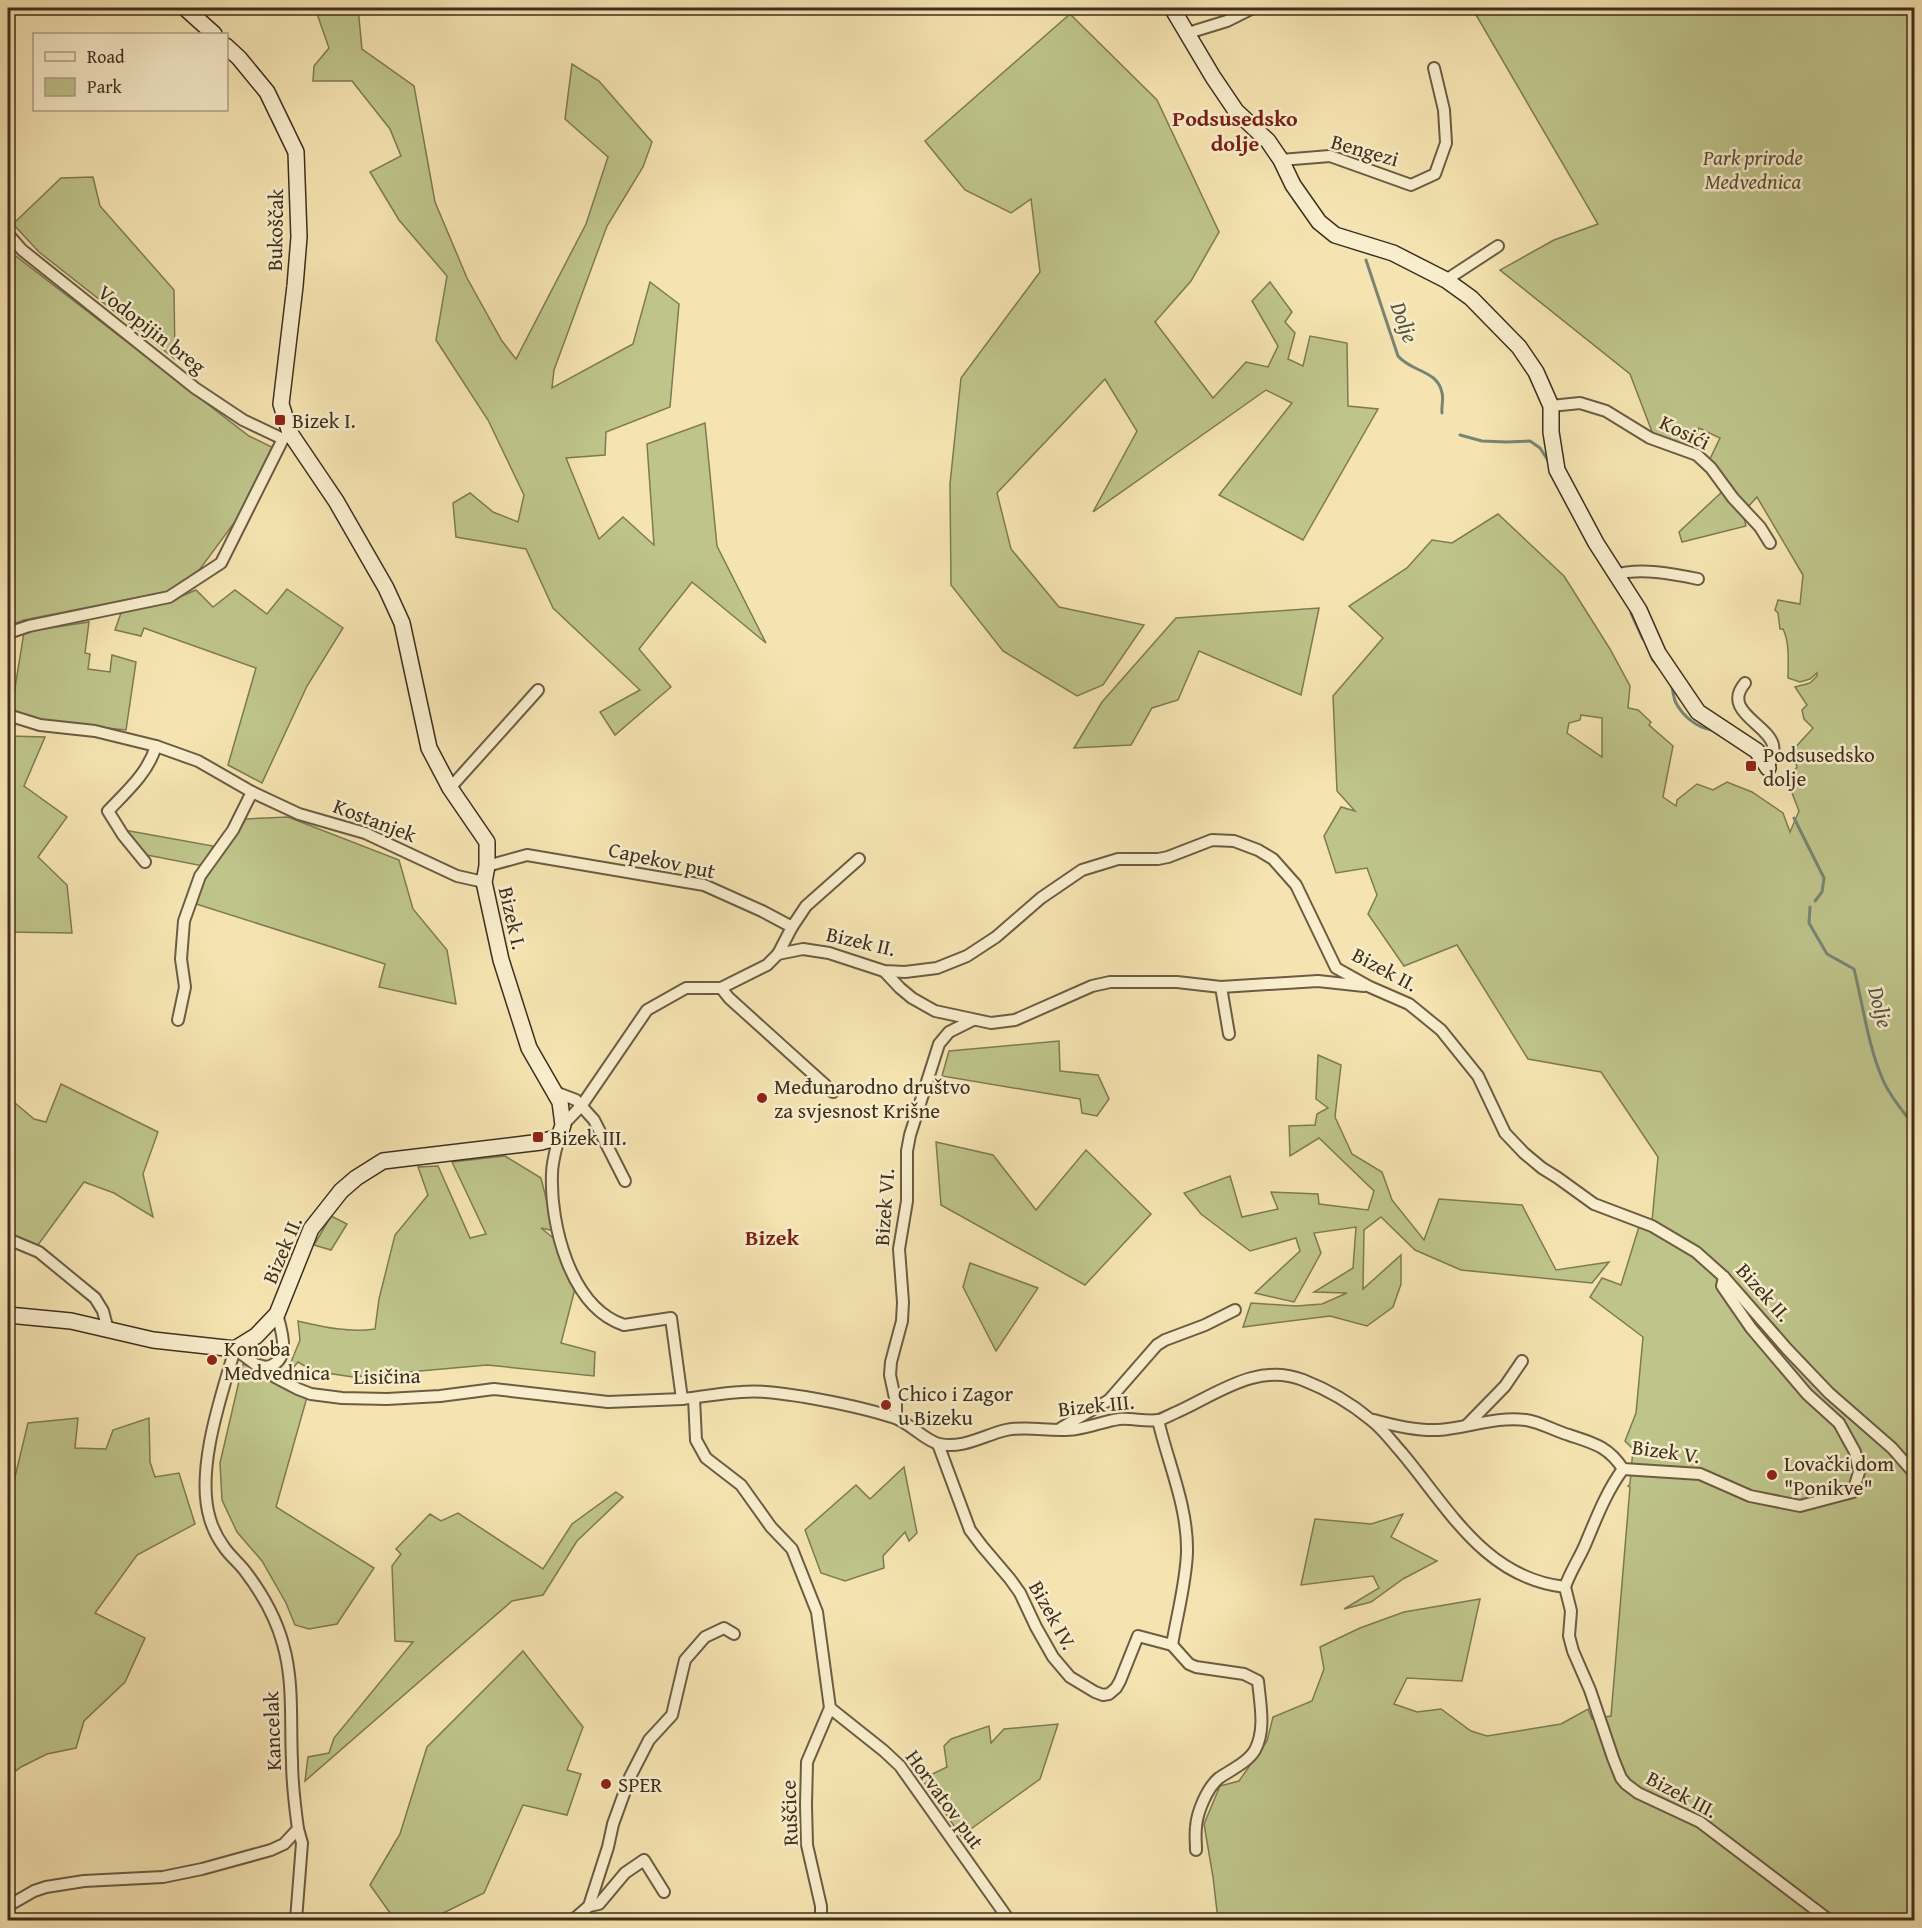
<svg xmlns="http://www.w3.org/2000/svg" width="1922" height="1928" font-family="'Gentium Book Plus',serif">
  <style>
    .green { fill: #bec48a; stroke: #7e7a54; stroke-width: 1.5; fill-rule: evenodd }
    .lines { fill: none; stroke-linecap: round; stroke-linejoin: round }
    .stream { stroke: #768575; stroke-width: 3 }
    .street-casing { stroke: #6c5c43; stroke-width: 14 }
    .secondary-casing { stroke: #3e2f1e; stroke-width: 18 }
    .street { stroke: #f8edcc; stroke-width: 10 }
    .secondary { stroke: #f8edcc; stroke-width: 15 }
    .poi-dot { fill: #8f2418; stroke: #f8edcc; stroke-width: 2 }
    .labels { text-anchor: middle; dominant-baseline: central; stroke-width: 5; stroke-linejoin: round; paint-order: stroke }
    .street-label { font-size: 21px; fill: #3e2f1e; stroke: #f8edcc }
    .park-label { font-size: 21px; font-style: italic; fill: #584d34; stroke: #f8edcc }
    .poi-label { font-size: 21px; fill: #3e2f1e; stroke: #f8edcc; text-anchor: start }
    .neighbourhood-label { font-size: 22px; font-weight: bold; fill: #7a1f14; stroke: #f8edcc }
    .water-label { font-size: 22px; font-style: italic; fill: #565342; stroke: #f8edcc }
  </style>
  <rect width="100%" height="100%" fill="#f5e4b1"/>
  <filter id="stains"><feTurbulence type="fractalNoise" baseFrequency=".00333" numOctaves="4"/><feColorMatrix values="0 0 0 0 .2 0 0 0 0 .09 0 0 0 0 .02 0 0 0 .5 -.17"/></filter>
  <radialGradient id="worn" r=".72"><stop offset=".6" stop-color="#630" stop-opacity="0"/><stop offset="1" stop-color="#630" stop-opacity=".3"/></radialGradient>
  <g class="green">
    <polygon points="315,8 358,8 362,49 414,86 435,202 467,278 502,341 516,359 586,224 608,157 565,119 572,64 599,81 652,142 643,167 607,226 554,370 552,388 633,344 650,282 679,304 670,407 606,432 605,455 566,458 599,539 623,517 654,545 647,444 705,423 717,546 766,643 692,582 639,649 671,687 615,735 600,712 640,690 553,608 526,549 456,537 453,503 470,493 493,512 518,522 524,495 488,420 436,340 447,276 399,220 370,172 401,156 390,129 352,81 313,81 314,66 329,48"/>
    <path d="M1472 8H1914V1920H1218L1213 1877 1204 1824 1220 1786 1239 1781 1267 1741 1273 1717 1312 1701 1324 1669 1320 1647 1360 1628 1404 1612 1480 1599 1462 1681 1407 1678 1394 1704 1417 1712 1441 1709 1471 1731 1487 1736 1561 1724 1588 1709 1592 1719 1611 1716 1630 1487 1628 1486 1630 1484 1633 1449 1625 1441 1636 1413 1643 1337 1590 1297 1602 1278 1621 1285 1642 1217 1652 1221 1658 1157 1601 1072 1528 1059 1457 945 1404 966 1368 914 1377 895 1367 868 1336 873 1324 836 1341 807 1355 811 1337 791 1333 696 1383 638 1349 606 1407 568 1432 540 1452 543 1498 514 1564 576 1610 649 1630 686 1628 708 1638 710 1651 722 1649 725 1673 746 1663 797 1676 806 1677 800 1697 784 1713 790 1727 782 1752 792 1783 813 1790 832 1799 811 1787 780 1797 767 1792 751 1813 728 1804 719 1802 710 1807 705 1795 687 1810 683 1817 676V673L1810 679 1800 682 1788 678C1788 662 1790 643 1783 629H1780L1778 613 1775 610 1778 600 1800 604 1803 575 1757 497 1746 509 1709 461 1720 438 1699 428 1690 449 1654 437 1630 374 1500 270 1554 240 1598 224ZM1581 715 1602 718V757L1567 733 1569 723 1580 720Z"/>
    <polygon points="1070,14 1157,100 1219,232 1191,281 1155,322 1213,398 1246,362 1268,367 1278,346 1252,301 1270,282 1292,312 1285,322 1295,333 1288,359 1303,366 1310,336 1347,343 1348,406 1378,409 1303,540 1219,495 1292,403 1266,390 1093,512 1137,431 1105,379 997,493 1011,549 1059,607 1144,625 1103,685 1077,696 1003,651 951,585 950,484 961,378 1040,272 1031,199 1011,213 965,190 925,141"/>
    <polygon points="93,177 100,206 174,290 175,359 39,252 13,224 61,178"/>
    <polygon points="8,250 249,436 272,447 248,504 200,569 170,591 24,620 8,626"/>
    <polygon points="1725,489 1743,513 1746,526 1682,542 1679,532"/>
    <polygon points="287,589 343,628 307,686 262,783 228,765 256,668 144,628 141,636 115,630 121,613 170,601 196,590 213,607 235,590 267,614"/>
    <polygon points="1319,608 1301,695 1199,651 1178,700 1152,708 1131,745 1074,748 1102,702 1176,618"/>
    <polygon points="89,622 85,653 90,654 88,669 110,672 112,655 136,662 126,730 41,721 11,713 24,632"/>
    <polygon points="10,736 45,737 24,786 67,817 38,857 67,885 72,933 8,932 8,742"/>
    <polygon points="288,817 399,860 413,909 447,950 456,1004 379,987 385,964 193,903 205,875 246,819"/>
    <polygon points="124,830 213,846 203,866 147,855"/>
    <polygon points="1059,1041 1060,1071 1098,1075 1109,1099 1097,1116 1082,1113 1080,1099 942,1076 949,1051"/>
    <polygon points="1318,1055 1341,1065 1335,1117 1352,1154 1382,1172 1392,1200 1424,1240 1439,1199 1522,1205 1556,1270 1609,1262 1592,1283 1461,1270 1415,1250 1381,1217 1364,1230 1363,1289 1401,1255 1401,1284 1393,1307 1367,1326 1330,1316 1243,1327 1251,1303 1296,1306 1322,1304 1347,1293 1314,1292 1353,1268 1356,1227 1314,1233 1321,1253 1294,1302 1255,1293 1300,1251 1296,1238 1250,1251 1201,1214 1184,1193 1230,1176 1242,1217 1278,1209 1271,1192 1318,1194 1319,1204 1368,1210 1374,1191 1319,1138 1290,1156 1289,1126 1315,1125 1317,1114 1328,1108 1316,1099"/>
    <polygon points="61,1084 158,1132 143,1174 153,1217 114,1193 84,1182 38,1245 8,1237 8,1097 34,1119 46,1122"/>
    <polygon points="936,1142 993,1155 1036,1210 1086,1150 1151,1214 1085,1285 941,1205"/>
    <path d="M505 1156 541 1178 554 1231 541 1228 563 1246 577 1281 561 1343 595 1352 594 1376 487 1365 353 1377 313 1371 298 1362 285 1377 300 1340 298 1321C324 1327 349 1333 375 1329L379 1299 395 1235 428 1195 418 1167 438 1166 470 1238 486 1234 452 1162Z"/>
    <polygon points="331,1216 347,1224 331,1250 314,1245"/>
    <polygon points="970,1263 1038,1288 996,1351 963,1287"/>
    <polygon points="243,1364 309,1390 276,1507 374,1568 337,1624 309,1629 295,1625 286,1603 262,1561 237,1532 222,1500 220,1463"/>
    <polygon points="78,1418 75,1448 106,1449 113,1430 149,1418 150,1462 155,1477 179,1473 195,1524 137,1555 95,1613 145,1638 125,1682 84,1721 76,1748 47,1754 21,1767 8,1777 8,1485 13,1485 28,1423"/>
    <polygon points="904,1467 917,1533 909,1541 905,1532 883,1556 884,1568 845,1581 821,1573 805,1530 856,1485 870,1499"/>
    <polygon points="616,1492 623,1497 577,1541 543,1595 512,1601 305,1781 308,1757 329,1753 334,1738 413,1642 395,1641 392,1566 401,1554 396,1549 430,1514 441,1521 458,1513 543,1569 572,1524"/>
    <polygon points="1403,1514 1391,1537 1437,1561 1403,1579 1371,1602 1344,1609 1379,1588 1373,1576 1301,1585 1315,1519 1371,1524"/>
    <polygon points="523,1651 583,1727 567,1770 581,1774 567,1815 523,1805 484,1893 429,1920 395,1920 370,1885 400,1834 427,1747"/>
    <polygon points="1058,1724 1040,1779 961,1836 922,1779 947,1767 944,1746 951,1739 989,1726 991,1743 1004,1729"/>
  </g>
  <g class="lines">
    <g class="stream">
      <path d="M1366 260 1398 356C1411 372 1438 370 1442 393 1444 399 1441 406 1442 413"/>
      <polyline points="1460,435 1482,441 1506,442 1530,441 1540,448 1549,462"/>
      <polyline points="1631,613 1643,639"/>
      <polyline points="1652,659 1658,666"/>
      <path d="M1671 683C1673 689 1673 697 1676 703 1683 716 1697 728 1712 730"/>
      <polyline points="1794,818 1824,878 1822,892 1815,901"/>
      <path d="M1810 907 1809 923 1827 954 1854 969C1863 1005 1868 1046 1883 1080 1890 1097 1904 1112 1914 1126"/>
    </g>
    <defs>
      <g id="street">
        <polyline points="1188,33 1227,21 1253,8"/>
        <polyline points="1281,160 1330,156 1411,185 1435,174 1446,143 1444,110 1434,68"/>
        <polyline points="8,234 22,250 195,388 243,420 283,439"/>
        <polyline points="1446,280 1498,246"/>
        <polyline points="1551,406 1580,403 1606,411 1650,438 1697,455 1711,468 1733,498 1760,527 1770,543"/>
        <path d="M1615 575C1639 567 1674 574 1698 579"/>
        <polyline points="8,633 29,626 169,597 221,563 283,439 290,433"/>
        <path d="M1745 683C1721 711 1768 724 1773 745 1775 753 1771 761 1768 768"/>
        <polyline points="8,715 40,725 95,731 156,746 198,761 252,792 299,814 365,833 457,876 484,882"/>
        <polyline points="450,788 538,690"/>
        <path d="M145 862 123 835 108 811C127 791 148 773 156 746"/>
        <polyline points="487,866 527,855 704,885 762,911 792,927 778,954"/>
        <polyline points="792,927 806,906 859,859"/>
        <polyline points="884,971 900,988 912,998 935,1011 991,1023 1015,1020 1092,986 1110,982 1177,982 1221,987 1318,981 1364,986"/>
        <polyline points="1221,987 1229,1034"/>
        <polyline points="721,988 729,998 833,1092"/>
        <polyline points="178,1020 185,987 181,959 184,921 200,876 233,830 252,792"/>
        <polyline points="555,1092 576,1100 594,1120 625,1181"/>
        <polyline points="563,1125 582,1105 647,1010 686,988 721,988 767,965 778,954 803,949 829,953 884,971 905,972 937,968 967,956 996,937 1041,898 1082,870 1118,859 1158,859 1168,857 1212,840 1234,841 1258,850 1273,859 1296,885 1336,968 1370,987 1409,1004 1441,1030 1478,1076 1505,1133 1524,1153 1542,1168 1558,1178 1594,1204 1652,1226 1696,1252 1724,1277 1787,1349 1829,1393 1892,1448 1914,1473"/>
        <path d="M559 1137C556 1149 552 1162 552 1174 550 1224 570 1307 624 1325L671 1318 682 1399C702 1397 721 1393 741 1392 763 1390 784 1394 805 1397 834 1402 864 1408 892 1417 908 1421 925 1441 939 1444 964 1449 984 1435 1006 1430 1029 1425 1053 1433 1076 1429 1091 1427 1105 1421 1119 1419 1132 1418 1147 1422 1159 1420 1165 1418 1172 1414 1177 1412 1217 1394 1257 1362 1303 1380 1326 1389 1352 1404 1371 1420 1383 1429 1392 1442 1402 1453 1449 1509 1485 1578 1565 1587L1571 1611 1569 1636 1573 1651 1590 1690 1613 1758 1621 1778 1626 1784 1638 1793 1700 1822 1829 1920"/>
        <polyline points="8,1239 39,1252 95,1298 103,1311 108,1330"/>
        <path d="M266 1367C292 1362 282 1332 277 1314"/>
        <polyline points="694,1398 696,1440 706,1458 741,1485 771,1527 792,1549 817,1612 830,1708 884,1751 900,1766 1009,1920"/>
        <polyline points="896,1418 896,1403 890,1375 891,1362 902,1321 903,1302 899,1249 907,1201 907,1151 910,1135 939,1044 949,1032 973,1020"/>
        <path d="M1158 1420C1168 1463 1188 1507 1187 1552 1186 1583 1177 1615 1172 1645"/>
        <path d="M1374 1420C1395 1426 1416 1431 1438 1430 1467 1428 1496 1416 1526 1420 1540 1422 1555 1431 1569 1435 1593 1443 1608 1446 1623 1469L1700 1474 1750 1496 1800 1506 1853 1492 1859 1472 1855 1452 1839 1423 1807 1394 1751 1328 1722 1286 1724 1277"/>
        <polyline points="1467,1425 1505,1386 1522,1361"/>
        <polyline points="1061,1428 1109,1400 1157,1345 1165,1340 1205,1325 1235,1310"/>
        <path d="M938 1444 970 1530 982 1546 1010 1579 1020 1593 1036 1627 1053 1657 1070 1677 1095 1692 1103 1695 1109 1694 1116 1688 1120 1681 1138 1636 1172 1645 1189 1664 1196 1667 1244 1674 1258 1681C1260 1703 1266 1730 1255 1750 1248 1762 1231 1770 1219 1778 1207 1788 1197 1812 1196 1827 1195 1835 1196 1843 1196 1850"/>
        <path d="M1565 1587C1570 1572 1579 1559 1585 1545 1596 1519 1606 1492 1623 1469"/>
        <path d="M8 1906 34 1891 46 1887 84 1881 163 1877 202 1869 271 1850 284 1844 298 1829C295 1807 292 1784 292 1761 290 1722 294 1682 283 1644 276 1618 261 1592 245 1571 239 1563 230 1556 224 1547 218 1539 213 1529 210 1519 195 1471 221 1396 235 1349L255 1364 266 1367 275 1377 298 1389 311 1394 342 1398 387 1399 440 1396 494 1389 608 1402 682 1399"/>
        <polyline points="589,1906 599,1904 625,1873 644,1860 664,1892"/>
        <polyline points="296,1920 302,1843 298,1829"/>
        <polyline points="573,1920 589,1906 608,1847 613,1824 630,1777 649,1740 672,1715 685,1660 705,1637 724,1628 734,1634"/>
        <polyline points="821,1920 821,1906 807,1845 806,1805 807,1762 830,1708"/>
      </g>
      <g id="secondary">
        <polyline points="185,8 214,34"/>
        <polyline points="1172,8 1213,77 1236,111 1268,141 1281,160 1293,185 1319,222 1335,235 1393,253 1446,280 1471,298 1519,347 1536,372 1551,406 1551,432 1557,470 1596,543 1639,610 1658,653 1698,712 1757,751 1768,768"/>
        <polyline points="8,1315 71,1321 153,1340 235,1349 256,1336 277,1314 311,1229 341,1191 356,1178 383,1161 541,1142 559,1137 563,1125 560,1102 529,1048 501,960 484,882 487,866 487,842 450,788 429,748 402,623 386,588 336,501 290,433 281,404 295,286 299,237 296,152 267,92 239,58 226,46"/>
      </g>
    </defs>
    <use href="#street" class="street-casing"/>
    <use href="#secondary" class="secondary-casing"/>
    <use href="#street" class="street"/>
    <use href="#secondary" class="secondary"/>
  </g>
  <g class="poi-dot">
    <rect x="274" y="414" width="12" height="12" rx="3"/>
    <rect x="1745" y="760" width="12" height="12" rx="3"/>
    <circle cx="762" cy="1098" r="6"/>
    <rect x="532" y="1131" width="12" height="12" rx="3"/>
    <circle cx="212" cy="1360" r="6"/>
    <circle cx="886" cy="1405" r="6"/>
    <circle cx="1772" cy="1475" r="6"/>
    <circle cx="606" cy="1784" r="6"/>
  </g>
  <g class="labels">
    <g class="street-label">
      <text transform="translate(1365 150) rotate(16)">Bengezi</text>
      <text transform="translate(275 230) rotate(-89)">Bukoščak</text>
      <text transform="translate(152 329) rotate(38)">Vodopijin breg</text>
      <text transform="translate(1685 432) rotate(26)">Kosići</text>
      <text transform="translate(375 820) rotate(21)">Kostanjek</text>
      <text transform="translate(662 860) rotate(12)">Capekov put</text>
      <text transform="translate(513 918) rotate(77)">Bizek I.</text>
      <text transform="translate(861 941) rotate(13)">Bizek II.</text>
      <text transform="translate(1385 969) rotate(28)">Bizek II.</text>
      <text transform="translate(884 1207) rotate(-86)">Bizek VI.</text>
      <text transform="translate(282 1250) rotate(-67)">Bizek II.</text>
      <text transform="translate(1764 1292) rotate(48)">Bizek II.</text>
      <text transform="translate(387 1376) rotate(-1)">Lisičina</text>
      <text transform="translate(1096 1405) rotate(-6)">Bizek III.</text>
      <text transform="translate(1666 1451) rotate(8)">Bizek V.</text>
      <text transform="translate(1053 1615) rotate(61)">Bizek IV.</text>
      <text transform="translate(272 1731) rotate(-92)">Kancelak</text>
      <text transform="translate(1682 1794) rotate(28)">Bizek III.</text>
      <text transform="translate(945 1799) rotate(54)">Horvatov put</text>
      <text transform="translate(789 1813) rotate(-92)">Ruščice</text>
    </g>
    <g class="park-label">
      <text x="1753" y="157">Park prirode<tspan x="1753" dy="24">Medvednica</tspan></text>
    </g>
    <g class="poi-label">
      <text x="292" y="420">Bizek I.</text>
      <text x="1763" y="754">Podsusedsko<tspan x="1763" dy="24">dolje</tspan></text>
      <text x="774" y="1086">Međunarodno društvo<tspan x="774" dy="24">za svjesnost Krišne</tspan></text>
      <text x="550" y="1137">Bizek III.</text>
      <text x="224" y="1348">Konoba<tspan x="224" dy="24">Medvednica</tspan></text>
      <text x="898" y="1393">Chico i Zagor<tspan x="898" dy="24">u Bizeku</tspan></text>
      <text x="1784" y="1463">Lovački dom<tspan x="1784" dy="24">"Ponikve"</tspan></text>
      <text x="618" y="1784">SPER</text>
    </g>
    <g class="neighbourhood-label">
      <text x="1235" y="118">Podsusedsko<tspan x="1235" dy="25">dolje</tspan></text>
      <text x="772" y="1237">Bizek</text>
    </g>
    <g class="water-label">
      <text transform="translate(1405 322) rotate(70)">Dolje</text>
      <text transform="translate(1881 1007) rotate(75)">Dolje</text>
    </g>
  </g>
  <rect width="1922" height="1928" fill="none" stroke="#f5e4b1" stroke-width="30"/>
  <rect x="9" y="9" width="1904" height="1910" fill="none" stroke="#3e2f1e" stroke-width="3"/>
  <rect x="15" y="15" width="1892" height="1898" fill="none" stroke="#3e2f1e" stroke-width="1.5"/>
  <rect x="33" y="33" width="195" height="78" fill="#f8edcc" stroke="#aea186" stroke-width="1.5"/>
  <rect x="45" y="52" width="30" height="9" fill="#f8edcc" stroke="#aea186" stroke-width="1.5"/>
  <text x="87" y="63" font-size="18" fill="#3e2f1e">Road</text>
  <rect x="45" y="78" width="30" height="18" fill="#bec48a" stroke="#aea186" stroke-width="1.5"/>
  <text x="87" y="93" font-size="18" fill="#3e2f1e">Park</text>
  <rect width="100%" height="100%" filter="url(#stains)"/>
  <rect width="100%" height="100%" fill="url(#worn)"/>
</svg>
